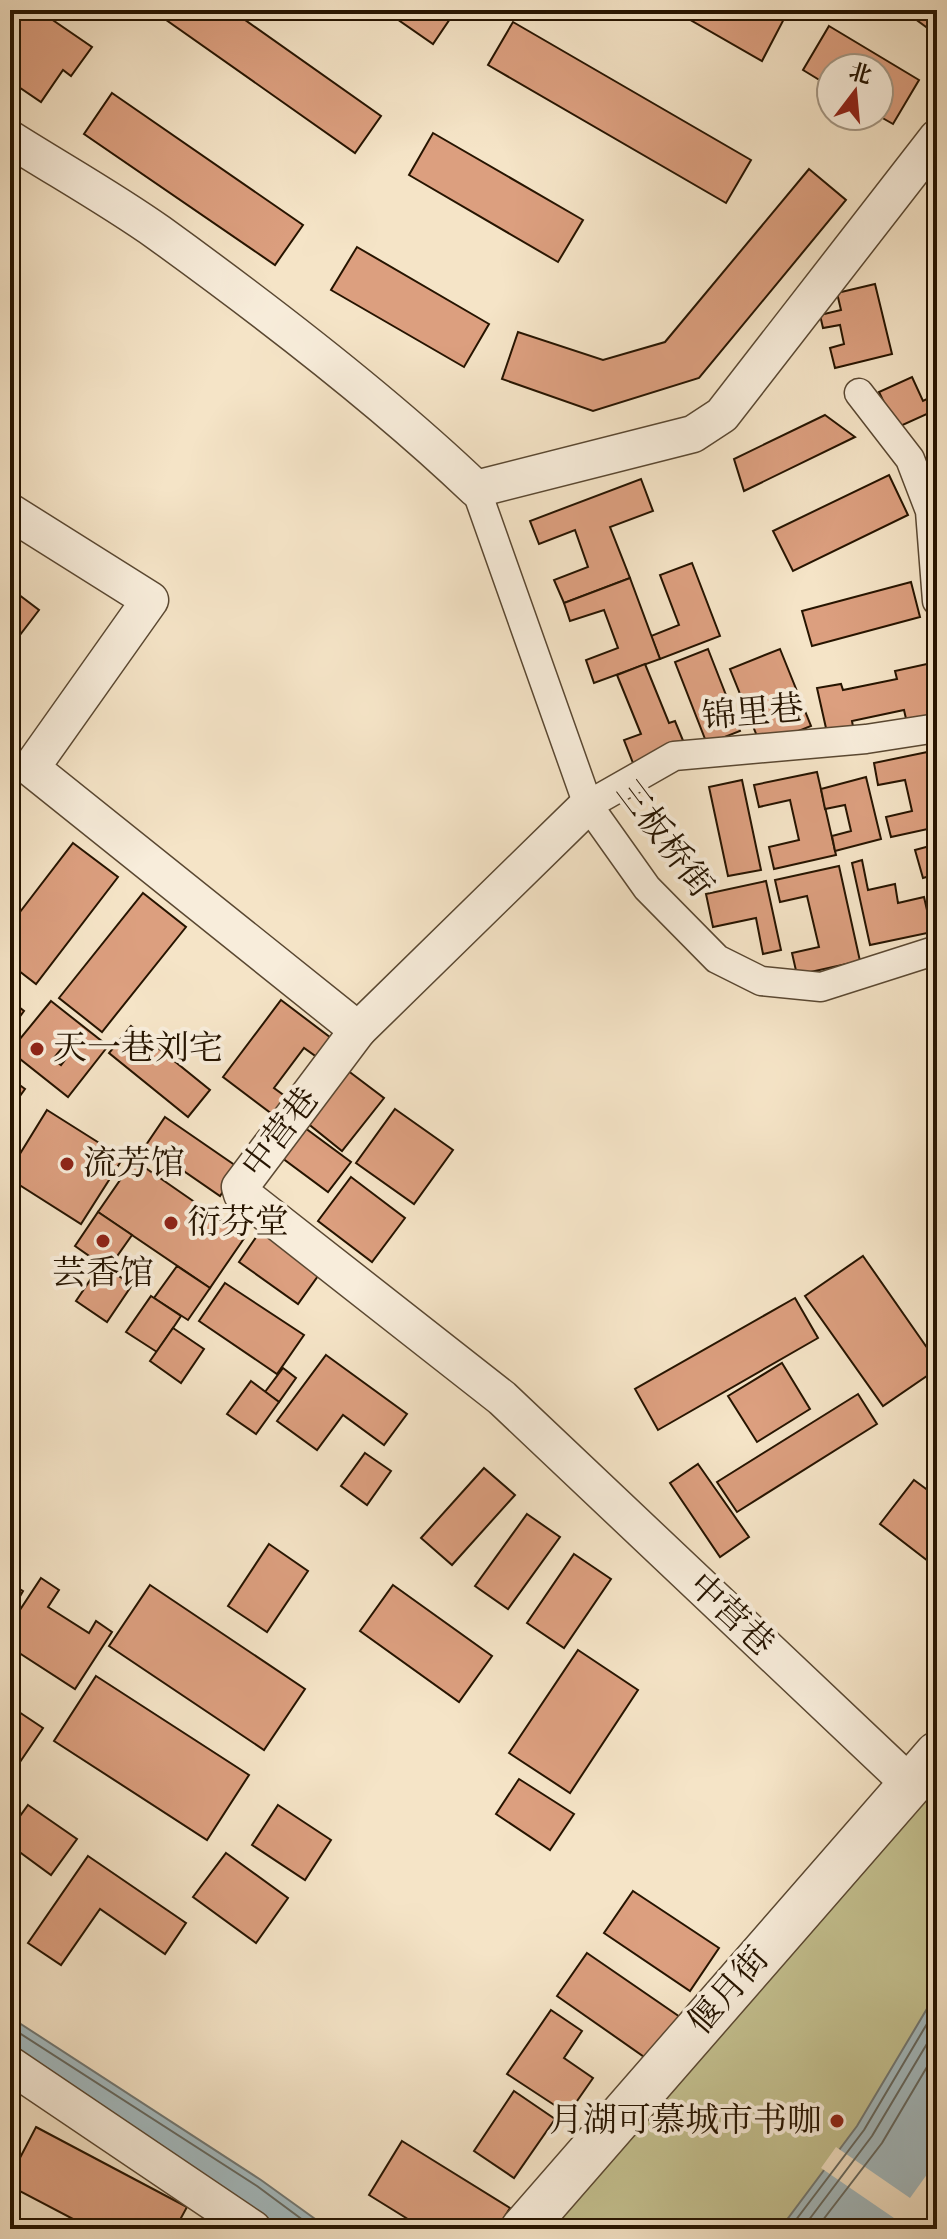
<svg xmlns="http://www.w3.org/2000/svg" width="947" height="2239" font-family="'IM FELL DW Pica','Noto Serif SC',serif">
  <style>
    .green { fill: #c4c190; stroke: #756a48; stroke-width: 2 }
    .water { fill: #a3bbc1; stroke: #717874; stroke-width: 2 }
    .pier { fill: #f5e4c7 }
    .lines { fill: none; stroke-linecap: round; stroke-linejoin: round }
    .shore { stroke: #646860; stroke-width: 2 }
    .building { fill: #dc9f7f; stroke: #261400; stroke-width: 2; fill-rule: evenodd }
    .pedestrian-casing { stroke: #5a4832; stroke-width: 31 }
    .minor-casing { stroke: #5a4832; stroke-width: 39 }
    .tertiary-casing { stroke: #5a4832; stroke-width: 47 }
    .pedestrian { stroke: #f8eddb; stroke-width: 28 }
    .minor { stroke: #f8eddb; stroke-width: 36 }
    .tertiary { stroke: #f8eddb; stroke-width: 44 }
    .poi-dot { fill: #8f2418; stroke: #f8eddb; stroke-width: 3 }
    .labels { text-anchor: middle; dominant-baseline: central; stroke-width: 8; stroke-linejoin: round; paint-order: stroke }
    .street-label { font-size: 34px; fill: #261400; stroke: #f8eddb }
    .poi-label { font-size: 34px; fill: #261400; stroke: #f8eddb; text-anchor: start }
  </style>
  <rect width="100%" height="100%" fill="#f5e4c7"/>
  <filter id="stains"><feTurbulence type="fractalNoise" baseFrequency=".0025" numOctaves="4"/><feColorMatrix values="0 0 0 0 .2 0 0 0 0 .09 0 0 0 0 .02 0 0 0 .5 -.17"/></filter>
  <radialGradient id="worn" r=".72"><stop offset=".6" stop-color="#630" stop-opacity="0"/><stop offset="1" stop-color="#630" stop-opacity=".3"/></radialGradient>
  <polygon class="green" points="937,1778 937,2229 546,2229"/>
  <g class="water">
    <polygon points="937,1992 937,2229 780,2229 857,2126"/>
    <polygon points="10,2017 261,2180 329,2229 272,2229 10,2052"/>
  </g>
  <polygon class="pier" points="836,2147 910,2198 928,2173 937,2180 937,2229 887,2229 894,2218 821,2168"/>
  <g class="lines">
    <g class="shore">
      <polyline points="10,2027 257,2186 315,2229"/>
      <polyline points="789,2229 864,2130 937,2007"/>
      <polyline points="802,2229 872,2136 937,2027"/>
      <polyline points="816,2229 882,2143 937,2050"/>
    </g>
  </g>
  <g class="building">
    <polygon points="10,10 38,10 92,47 71,76 63,70 41,102 10,81"/>
    <polygon points="152,10 231,10 381,116 355,153"/>
    <polygon points="384,10 456,10 433,44"/>
    <polygon points="673,10 773,10 785,17 762,61"/>
    <polygon points="903,10 937,10 937,35"/>
    <polygon points="513,22 751,160 726,203 488,65"/>
    <polygon points="829,26 919,80 893,124 879,116 879,68 831,68 831,87 803,70"/>
    <polygon points="112,93 303,225 275,265 84,134"/>
    <polygon points="433,133 583,220 558,262 409,175"/>
    <polygon points="809,169 846,200 699,378 593,411 502,379 518,332 603,360 665,342"/>
    <polygon points="357,247 489,324 464,367 331,290"/>
    <polygon points="875,284 892,354 835,368 830,348 844,344 840,325 823,328 820,315 841,310 837,293"/>
    <polygon points="912,377 923,401 937,394 937,425 931,412 896,428 879,392"/>
    <polygon points="825,415 855,437 744,491 734,459"/>
    <polygon points="937,453 937,487 933,489 920,461"/>
    <polygon points="889,475 908,515 793,571 773,531"/>
    <polygon points="641,479 653,511 610,527 630,578 564,603 554,580 588,567 575,530 539,544 530,521"/>
    <polygon points="692,563 720,636 660,659 651,636 679,625 660,575"/>
    <polygon points="630,578 660,659 594,683 586,660 618,648 604,610 570,621 564,603"/>
    <polygon points="911,582 920,617 812,646 802,611"/>
    <polygon points="10,588 39,610 10,648"/>
    <polygon points="708,649 740,731 707,744 675,662"/>
    <polygon points="780,649 811,726 761,746 730,669"/>
    <polygon points="936,662 937,717 907,723 904,710 852,721 854,732 828,737 817,688 841,684 843,690 897,679 895,671"/>
    <polygon points="645,664 669,723 675,721 684,743 633,763 624,740 641,734 617,675"/>
    <polygon points="937,750 937,827 891,837 886,817 912,811 905,780 878,785 874,763"/>
    <polygon points="817,772 836,855 774,869 769,847 799,840 790,800 759,807 754,785"/>
    <polygon points="866,777 881,839 835,851 832,836 851,831 845,805 825,809 821,789"/>
    <polygon points="742,780 761,870 728,876 709,787"/>
    <polygon points="73,843 118,877 36,984 10,964 10,925"/>
    <polygon points="937,844 937,874 923,878 915,850"/>
    <polygon points="862,860 868,890 895,884 898,903 924,897 932,932 870,945 852,863"/>
    <polygon points="839,866 860,961 797,975 792,953 819,947 807,896 780,902 775,880"/>
    <polygon points="766,881 781,950 763,954 756,918 713,927 706,894"/>
    <polygon points="143,893 186,927 102,1032 59,998"/>
    <polygon points="10,1000 24,1011 10,1030"/>
    <polygon points="281,1000 335,1041 321,1060 304,1048 274,1088 293,1102 280,1120 223,1077"/>
    <path d="M51 1001 108 1046 68 1097 10 1051ZM72 1036 79 1042 61 1065 53 1059Z"/>
    <polygon points="131,1026 210,1090 188,1117 109,1053"/>
    <polygon points="347,1070 384,1098 342,1151 306,1122"/>
    <polygon points="10,1078 25,1089 10,1110"/>
    <polygon points="395,1109 453,1150 414,1204 356,1163"/>
    <polygon points="47,1110 123,1158 81,1224 10,1179 10,1170"/>
    <polygon points="165,1117 239,1168 220,1196 146,1145"/>
    <polygon points="297,1122 351,1162 328,1192 274,1152"/>
    <polygon points="134,1160 245,1237 210,1288 98,1212"/>
    <polygon points="351,1177 405,1218 372,1262 318,1221"/>
    <polygon points="98,1212 132,1235 108,1269 75,1246"/>
    <polygon points="263,1227 323,1269 298,1304 239,1262"/>
    <polygon points="863,1256 937,1362 937,1369 883,1406 805,1296"/>
    <polygon points="101,1264 132,1285 107,1322 76,1301"/>
    <polygon points="177,1266 210,1288 188,1320 154,1298"/>
    <polygon points="225,1283 304,1335 277,1374 199,1321"/>
    <polygon points="151,1296 181,1316 157,1352 126,1332"/>
    <polygon points="795,1298 818,1338 658,1430 635,1389"/>
    <polygon points="173,1328 204,1349 181,1383 150,1361"/>
    <polygon points="326,1355 407,1414 384,1445 343,1415 317,1450 277,1421"/>
    <polygon points="782,1363 810,1409 757,1442 728,1396"/>
    <polygon points="283,1368 296,1378 279,1402 265,1392"/>
    <polygon points="251,1381 279,1402 256,1434 227,1414"/>
    <polygon points="858,1394 877,1424 737,1512 717,1482"/>
    <polygon points="365,1453 391,1471 367,1505 341,1486"/>
    <polygon points="698,1464 749,1537 720,1557 670,1483"/>
    <polygon points="484,1468 515,1495 452,1565 421,1538"/>
    <polygon points="914,1480 937,1497 937,1568 880,1524"/>
    <polygon points="527,1514 560,1537 508,1609 475,1586"/>
    <polygon points="269,1544 308,1571 267,1632 228,1606"/>
    <polygon points="574,1554 611,1579 564,1648 527,1623"/>
    <polygon points="41,1578 59,1590 48,1607 89,1633 96,1621 112,1632 75,1689 10,1647 10,1625"/>
    <polygon points="10,1583 23,1591 10,1614"/>
    <polygon points="150,1585 305,1689 264,1750 109,1646"/>
    <polygon points="393,1585 492,1656 459,1702 360,1631"/>
    <polygon points="578,1650 638,1690 570,1793 509,1753"/>
    <polygon points="96,1676 249,1775 207,1840 54,1741"/>
    <polygon points="10,1706 43,1728 18,1765 10,1760"/>
    <polygon points="519,1779 574,1814 550,1850 496,1814"/>
    <polygon points="28,1805 77,1839 51,1875 10,1845 10,1830"/>
    <polygon points="278,1805 331,1840 305,1880 252,1845"/>
    <polygon points="226,1853 288,1898 256,1943 193,1897"/>
    <polygon points="88,1856 186,1923 165,1954 100,1909 61,1965 28,1943"/>
    <polygon points="633,1891 719,1948 690,1991 604,1933"/>
    <polygon points="587,1953 680,2017 650,2061 557,1996"/>
    <polygon points="551,2010 582,2031 564,2058 593,2078 568,2114 507,2074"/>
    <polygon points="514,2091 555,2119 514,2178 474,2151"/>
    <polygon points="36,2127 187,2207 175,2229 92,2229 10,2186 10,2177"/>
    <polygon points="402,2141 510,2208 497,2229 424,2229 369,2195"/>
  </g>
  <g class="lines">
    <defs>
      <g id="pedestrian">
        <polyline points="859,393 910,459 930,511 937,601"/>
        <polyline points="476,489 588,805 647,888 717,959 761,981 821,987 937,950"/>
        <polyline points="588,805 674,756 866,739 937,728"/>
      </g>
      <g id="minor">
        <path d="M10 139C59 170 111 199 159 233 264 309 383 400 476 489L693 434 722 415 937 138"/>
        <polyline points="10,512 150,600 31,768 358,1030 240,1187 242,1194 502,1398 910,1784"/>
        <polyline points="358,1030 588,805"/>
        <polyline points="10,2065 253,2229"/>
      </g>
      <polyline id="tertiary" points="523,2229 937,1754"/>
    </defs>
    <use href="#pedestrian" class="pedestrian-casing"/>
    <use href="#minor" class="minor-casing"/>
    <use href="#tertiary" class="tertiary-casing"/>
    <use href="#pedestrian" class="pedestrian"/>
    <use href="#minor" class="minor"/>
    <use href="#tertiary" class="tertiary"/>
  </g>
  <g class="poi-dot">
    <circle cx="37" cy="1049" r="8"/>
    <circle cx="67" cy="1164" r="8"/>
    <circle cx="171" cy="1223" r="8"/>
    <circle cx="103" cy="1241" r="8"/>
    <circle cx="837" cy="2121" r="8"/>
  </g>
  <g class="labels">
    <g class="street-label">
      <text transform="translate(753 713) rotate(-5)">锦里巷</text>
      <text transform="translate(664 839) rotate(53)">三板桥街</text>
      <text transform="translate(281 1133) rotate(-53)">中营巷</text>
      <text transform="translate(731 1615) rotate(43)">中营巷</text>
      <text transform="translate(729 1991) rotate(-49)">偃月街</text>
    </g>
    <g class="poi-label">
      <text x="53" y="1049">天一巷刘宅</text>
      <text x="83" y="1164">流芳馆</text>
      <text x="187" y="1223">衍芬堂</text>
      <text x="103" y="1274" text-anchor="middle">芸香馆</text>
      <text x="821" y="2121" text-anchor="end">月湖可慕城市书咖</text>
    </g>
  </g>
  <rect width="947" height="2239" fill="none" stroke="#f5e4c7" stroke-width="40"/>
  <rect x="12" y="12" width="923" height="2215" fill="none" stroke="#261400" stroke-width="4"/>
  <rect x="20" y="20" width="907" height="2199" fill="none" stroke="#261400" stroke-width="2"/>
  <g transform="translate(855 92) rotate(16)"><circle r="38" fill="#f8eddb" stroke="#a49683" stroke-width="2"/>
  <path d="M0-6L14 30L0 20L-14 30Z" fill="#8f2418"/>
  <text y="-12" font-size="22" font-weight="bold" text-anchor="middle" fill="#261400">北</text>
  </g>
  <rect width="100%" height="100%" filter="url(#stains)"/>
  <rect width="100%" height="100%" fill="url(#worn)"/>
</svg>
